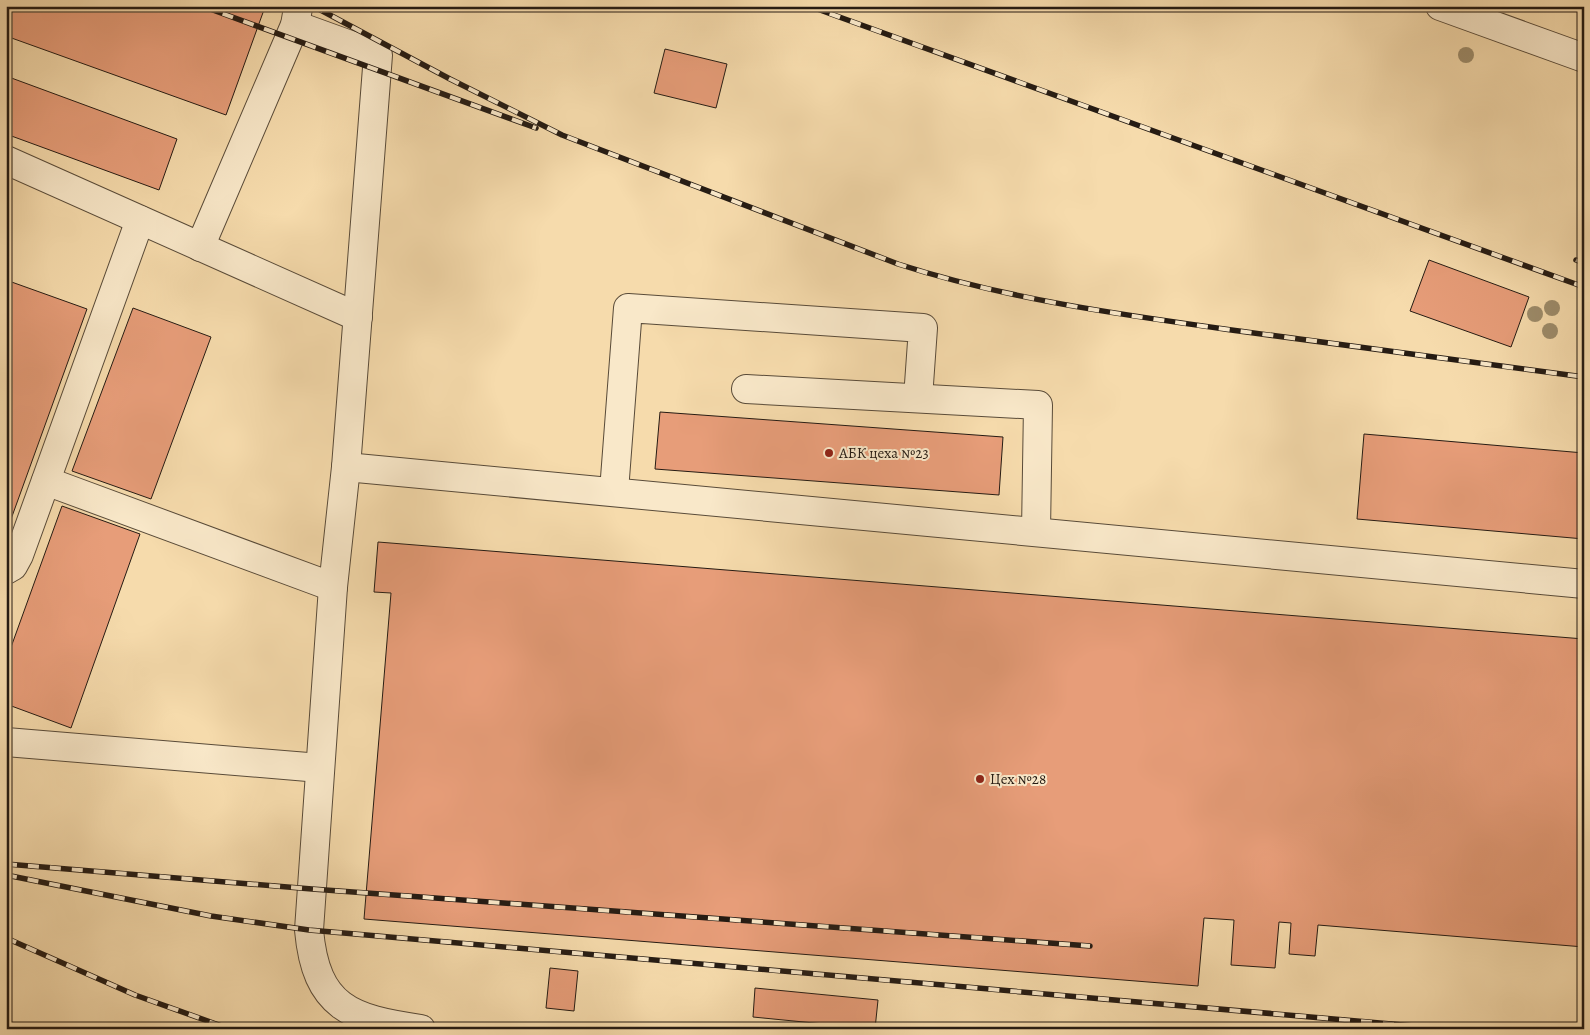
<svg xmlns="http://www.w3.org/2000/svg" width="1590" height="1035" font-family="Alegreya,serif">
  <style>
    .building { fill: #e79d79; stroke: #251b13 }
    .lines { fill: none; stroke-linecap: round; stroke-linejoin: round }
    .minor-casing { stroke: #594b39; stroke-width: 30 }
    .minor { stroke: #f9e8c9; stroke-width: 28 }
    .rail-casing { stroke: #251b13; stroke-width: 5.5 }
    .rail { stroke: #f9e8c9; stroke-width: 4; stroke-dasharray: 11; stroke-linecap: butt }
    .tree { fill: #9d8c6b }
    .poi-dot { fill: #8f2418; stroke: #f9e8c9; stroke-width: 2 }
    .labels { text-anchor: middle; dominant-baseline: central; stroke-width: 4; stroke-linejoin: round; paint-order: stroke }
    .poi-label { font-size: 15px; fill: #251b13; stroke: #f9e8c9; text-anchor: start }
  </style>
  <rect width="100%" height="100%" fill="#f6dbac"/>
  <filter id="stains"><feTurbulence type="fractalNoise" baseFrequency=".004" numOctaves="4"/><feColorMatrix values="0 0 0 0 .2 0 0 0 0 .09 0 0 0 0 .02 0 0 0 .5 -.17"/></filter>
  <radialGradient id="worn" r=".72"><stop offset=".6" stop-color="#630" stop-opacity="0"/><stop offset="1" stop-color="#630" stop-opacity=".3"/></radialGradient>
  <g class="building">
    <polygon points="6,6 262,6 265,7 226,115 6,36"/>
    <polygon points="665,49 727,64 716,108 654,93"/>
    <polygon points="6,76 177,139 159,190 6,134"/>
    <polygon points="1429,260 1529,297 1511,347 1410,311"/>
    <polygon points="6,280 87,309 6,533"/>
    <polygon points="133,308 211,337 151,499 72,471"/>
    <polygon points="660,412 1003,437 999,495 655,469"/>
    <polygon points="1364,434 1584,453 1584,539 1357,519"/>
    <polygon points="62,506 140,534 71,728 6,704 6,661"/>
    <polygon points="378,542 1584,639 1584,947 1318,925 1315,956 1289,954 1291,923 1279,922 1275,968 1231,965 1234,920 1204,918 1198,986 364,919 391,593 374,592"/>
    <polygon points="550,968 578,971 574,1011 546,1008"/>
    <polygon points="755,988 878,1000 875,1029 753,1017"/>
  </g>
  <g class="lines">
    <defs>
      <g id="minor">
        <polyline points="1440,6 1584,58"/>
        <path d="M295 25 378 55 346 467 333 587 309 930C316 1008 351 1019 421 1029"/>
        <polyline points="6,160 358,317"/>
        <polyline points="200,247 295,25 298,8"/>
        <polyline points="746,389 1038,405 1036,531"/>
        <polyline points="346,467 1584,584"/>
        <polyline points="46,481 333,587"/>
        <polyline points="614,491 628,308 923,328 918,398"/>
        <polyline points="6,570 13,566 19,555 140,220"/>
        <polyline points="6,742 320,768"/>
      </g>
    </defs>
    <use href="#minor" class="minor-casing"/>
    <use href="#minor" class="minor"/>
    <defs>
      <g id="rail">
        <polyline points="202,6 536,128"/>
        <path d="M313 6 450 79 562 135 898 264C1010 300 1123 315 1239 331 1354 346 1469 362 1584 377"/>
        <polyline points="809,6 1584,287"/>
        <polyline points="1576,260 1584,263"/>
        <polyline points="6,864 312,889 1090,946"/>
        <polyline points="6,875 211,916 309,930 1449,1029"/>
        <polyline points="6,938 135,995 230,1029"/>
      </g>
    </defs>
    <use href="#rail" class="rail-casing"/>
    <use href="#rail" class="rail"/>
  </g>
  <g class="tree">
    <circle cx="1466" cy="55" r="8"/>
    <circle cx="1552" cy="308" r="8"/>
    <circle cx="1535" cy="314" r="8"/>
    <circle cx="1550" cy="331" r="8"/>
  </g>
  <g class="poi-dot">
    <circle cx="829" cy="453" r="5"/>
    <circle cx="980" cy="779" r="5"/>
  </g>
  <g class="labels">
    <g class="poi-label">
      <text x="839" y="453">АБК цеха №23</text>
      <text x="990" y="779">Цех №28</text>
    </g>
  </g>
  <rect width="1590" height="1035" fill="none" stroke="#f6dbac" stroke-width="25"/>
  <rect x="8" y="8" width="1575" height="1020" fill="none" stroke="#251b13" stroke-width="2.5"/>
  <rect x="12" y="12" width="1565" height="1010" fill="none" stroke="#251b13"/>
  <rect width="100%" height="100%" filter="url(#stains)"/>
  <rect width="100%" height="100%" fill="url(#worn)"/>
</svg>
